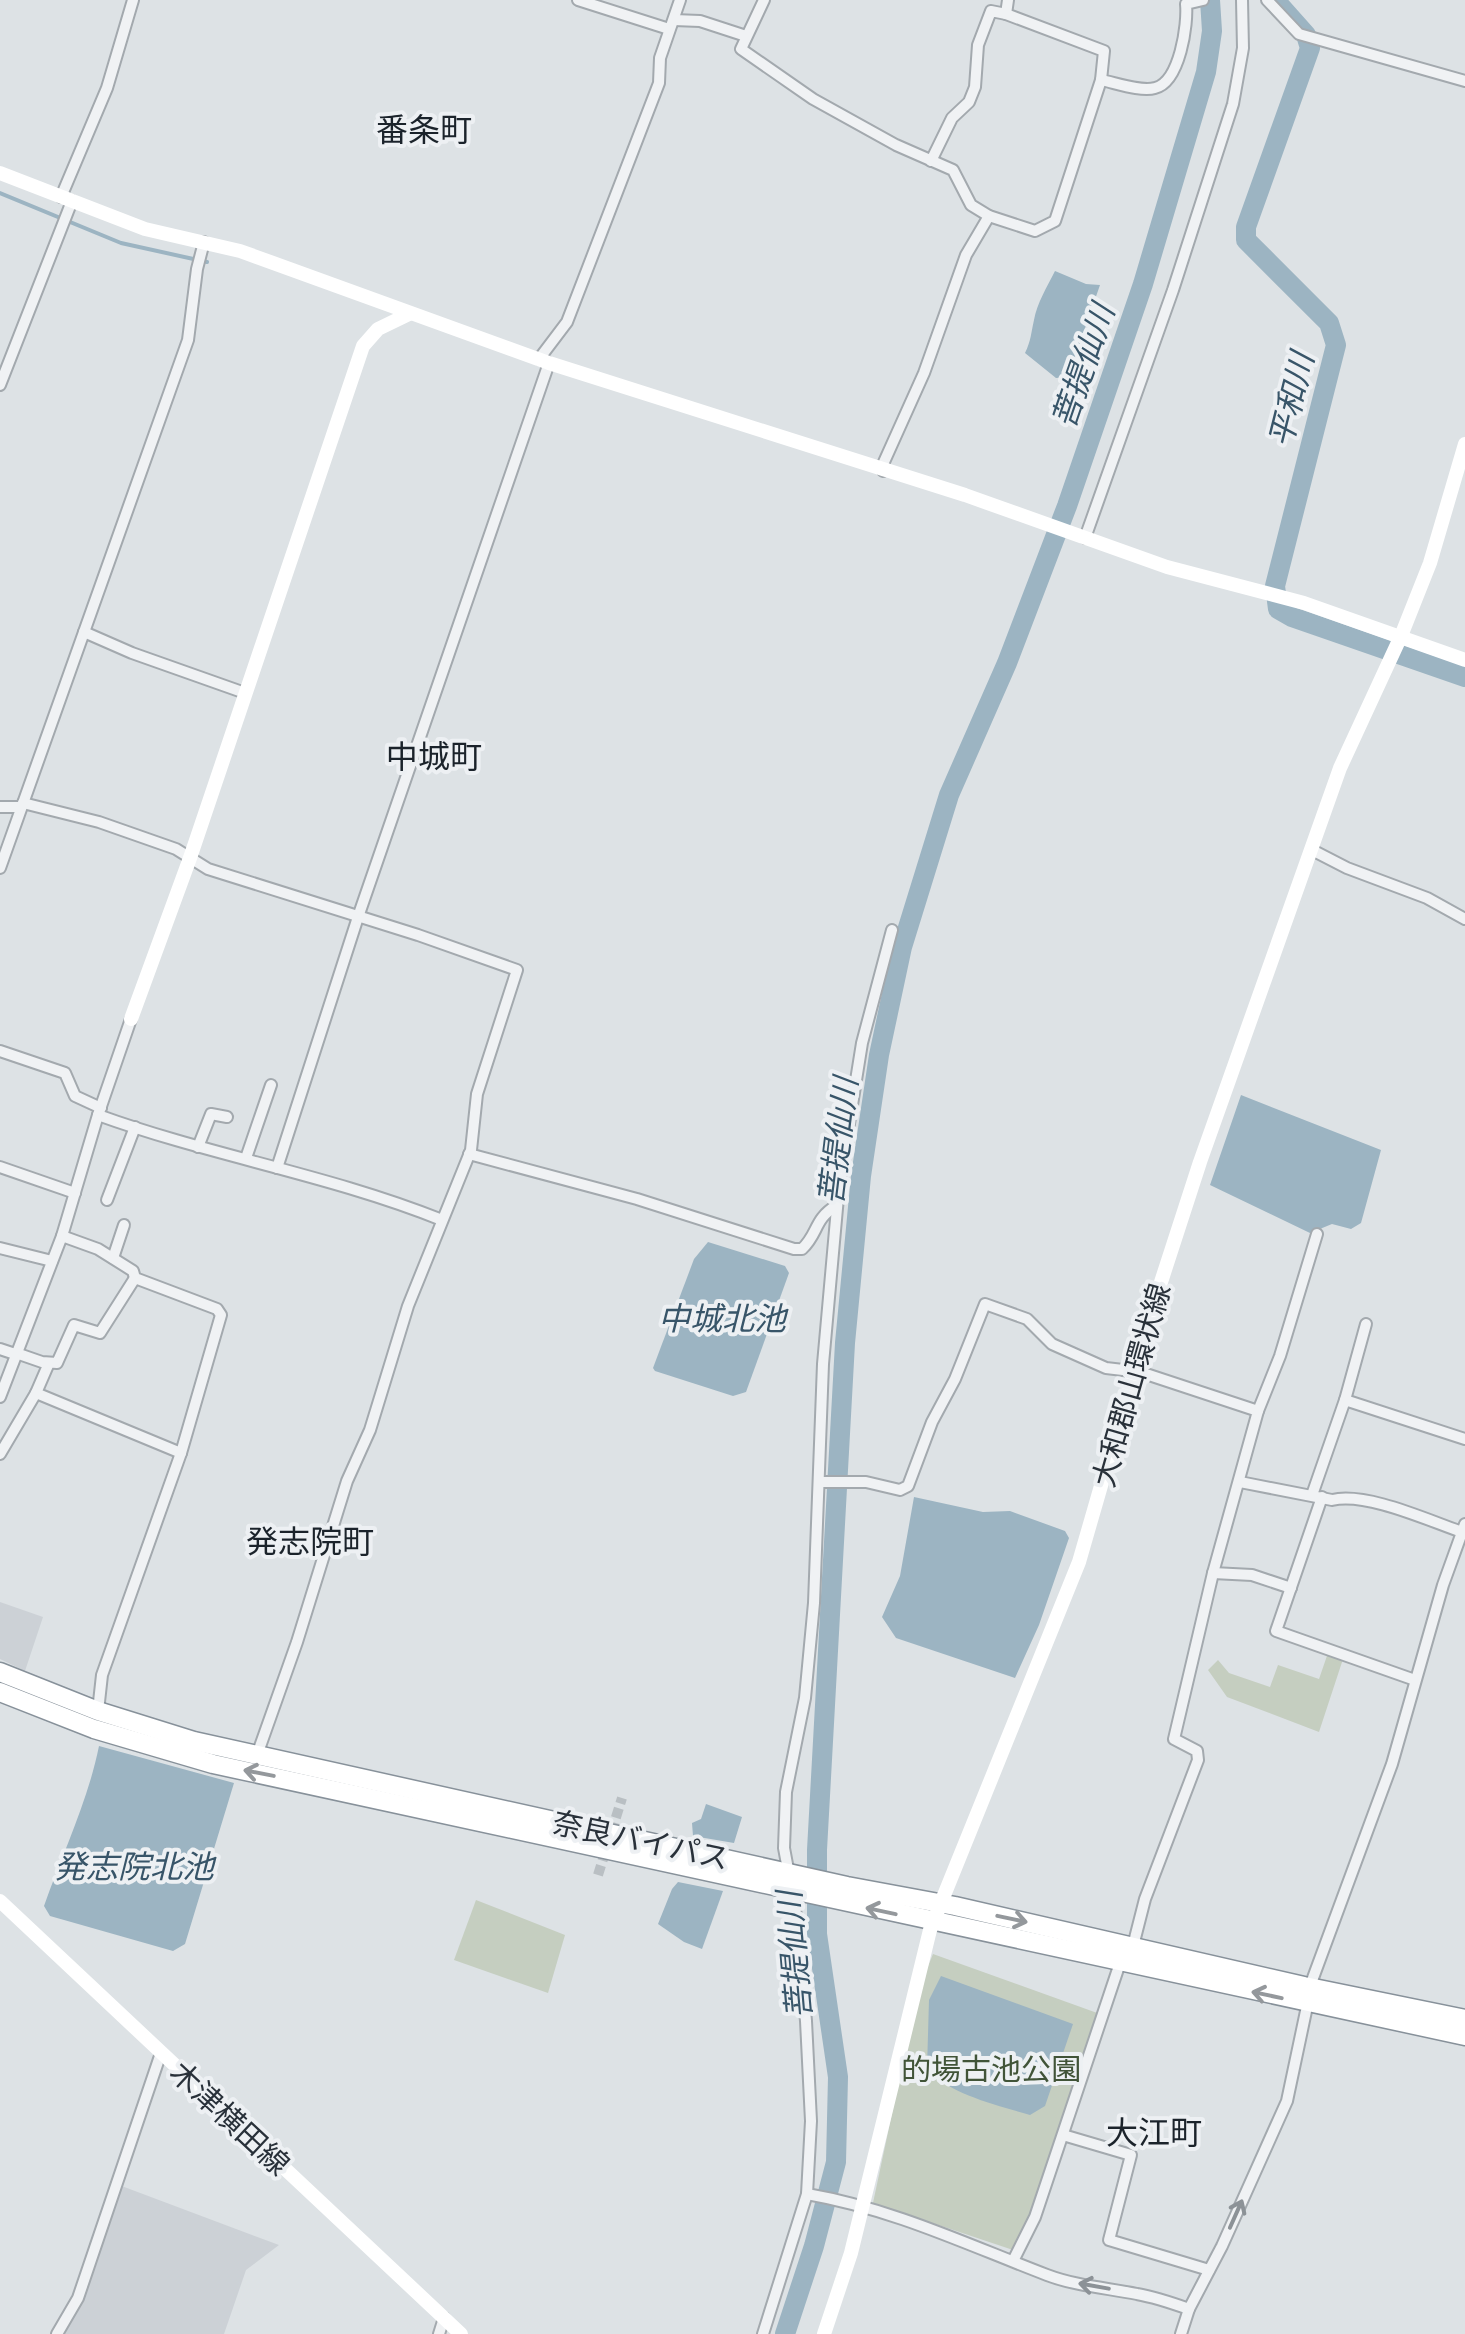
<svg xmlns="http://www.w3.org/2000/svg" width="1465" height="2334" font-family="'Archivo Narrow','Noto Sans JP',sans-serif">
  <style>
    .built { fill: #ccd1d6 }
    .green { fill: #c5cec0 }
    .water { fill: #9cb4c2 }
    .lines { fill: none; stroke-linecap: round; stroke-linejoin: round }
    .stream { stroke: #9cb4c2; stroke-width: 4 }
    .river { stroke: #9cb4c2; stroke-width: 20 }
    .street-tunnel { stroke: #b9bfc3; stroke-width: 10; stroke-dasharray: 10 5; stroke-linecap: butt }
    .street-casing { stroke: #a3a9ae; stroke-width: 14 }
    .highway-casing { stroke: #87919a; stroke-width: 21 }
    .street { stroke: #f0f2f4; stroke-width: 10 }
    .secondary { stroke: #fff; stroke-width: 14 }
    .highway { stroke: #fff; stroke-width: 18 }
    .oneway { stroke: #94989c }
    .oneway2 { stroke: #8c9297 }
    .labels { text-anchor: middle; dominant-baseline: central; stroke-width: 8; stroke-linejoin: round; paint-order: stroke }
    .street-label { font-size: 30px; fill: #29313a; stroke: #edf0f3 }
    .park-label { font-size: 30px; fill: #415438; stroke: #edf0f3 }
    .neighbourhood-label { font-size: 32px; fill: #1b232b; stroke: #edf0f3 }
    .water-label { font-size: 32px; font-style: italic; fill: #385569; stroke: #edf0f3 }
  </style>
  <rect width="100%" height="100%" fill="#dde2e5"/>
  <g class="built">
    <polygon points="0,1602 43,1617 25,1671 0,1659"/>
    <polygon points="119,2185 279,2245 246,2270 224,2334 63,2334 76,2312"/>
  </g>
  <g class="green">
    <polygon points="1329,1650 1344,1656 1319,1732 1227,1697 1208,1670 1218,1660 1229,1673 1270,1687 1278,1665 1319,1679"/>
    <polygon points="476,1900 565,1935 548,1993 454,1960"/>
    <polygon points="933,1954 1100,2014 1031,2217 1013,2250 873,2203 918,1991"/>
  </g>
  <g class="water">
    <path d="M1055 271 1086 284 1100 285 1068 377 1056 378 1025 353C1031 341 1031 333 1034 320 1037 303 1047 287 1055 271Z"/>
    <polygon points="1241,1095 1381,1150 1361,1223 1351,1229 1332,1224 1310,1233 1210,1185"/>
    <polygon points="708,1242 785,1266 789,1273 746,1392 733,1396 655,1371 653,1368 694,1259"/>
    <polygon points="914,1497 983,1512 1010,1511 1065,1531 1069,1538 1039,1625 1015,1678 896,1638 882,1617 900,1576"/>
    <path d="M99 1746 234 1783 185 1944 173 1951 50 1916 44 1906C63 1852 88 1801 99 1746Z"/>
    <polygon points="706,1804 742,1817 734,1843 693,1836 692,1823 701,1819"/>
    <polygon points="678,1882 723,1891 702,1949 684,1942 658,1924 672,1889"/>
    <path d="M941 1976 1073 2024 1045 2106 1030 2115C997 2105 951 2095 927 2069L929 2000Z"/>
  </g>
  <g class="lines">
    <polyline class="stream" points="0,193 121,243 207,262"/>
    <g class="river">
      <polyline points="1275,0 1306,35 1310,48 1246,227 1246,240 1329,323 1336,345 1275,586 1278,609 1292,617 1465,677"/>
      <polyline points="785,2334 814,2246 836,2162 838,2077 817,1934 817,1850 845,1343 861,1176 879,1055 902,947 949,795 1007,663 1067,506 1143,284 1206,72 1212,31 1210,0"/>
    </g>
    <polyline class="street-tunnel" points="598,1875 622,1798"/>
    <defs>
      <g id="street">
        <polyline points="578,0 669,29"/>
        <polyline points="764,0 741,49 813,99 896,145 953,170 971,205 989,216 1035,231 1055,221 1101,80 1104,51 1006,14 1008,0"/>
        <polyline points="1267,0 1299,34 1465,81"/>
        <polyline points="674,20 700,21 746,36"/>
        <path d="M1101 80C1116 83 1141 92 1155 88 1180 82 1188 24 1186 4L1203 0"/>
        <polyline points="931,161 952,118 969,102 975,87 978,45 991,11 1006,14"/>
        <polyline points="61,197 107,88 133,0"/>
        <polyline points="539,359 567,322 659,83 660,58 680,0"/>
        <polyline points="0,385 72,201"/>
        <polyline points="883,471 884,462 924,373 966,255 989,216"/>
        <polyline points="1085,538 1173,290 1233,104 1243,48 1242,0"/>
        <polyline points="84,632 132,653 245,693"/>
        <polyline points="23,803 99,822 176,849 208,869 418,935 517,970 477,1094 471,1150 408,1306 370,1430 347,1481 297,1642 257,1755"/>
        <polyline points="0,807 21,807"/>
        <polyline points="1312,850 1347,868 1427,898 1465,919"/>
        <polyline points="0,868 188,340 197,269 204,242"/>
        <polyline points="0,1051 65,1073 75,1096 101,1108"/>
        <path d="M98 1115C211 1156 330 1175 442 1220"/>
        <polyline points="198,1147 211,1114 227,1117"/>
        <path d="M469 1154 637 1199 794 1249H802C819 1233 813 1220 837 1205"/>
        <polyline points="246,1158 271,1085"/>
        <polyline points="0,1167 75,1193"/>
        <polyline points="277,1168 358,917 549,363"/>
        <polyline points="107,1200 135,1127"/>
        <polyline points="62,1236 98,1249 133,1271 135,1278 217,1309 221,1315 181,1453 102,1675 98,1711"/>
        <polyline points="0,1248 52,1261"/>
        <polyline points="113,1258 124,1225"/>
        <polyline points="0,1349 15,1354"/>
        <polyline points="16,1353 42,1362 57,1363 74,1325 100,1333 135,1278"/>
        <polyline points="36,1393 181,1453"/>
        <polyline points="0,1397 62,1236 98,1115 131,1019"/>
        <polyline points="1345,1400 1366,1324"/>
        <polyline points="1258,1411 1280,1356 1317,1234"/>
        <polyline points="0,1454 36,1393 49,1363"/>
        <polyline points="819,1482 866,1482 900,1490 908,1486 932,1422 955,1379 985,1304 1027,1319 1052,1344 1106,1368 1140,1372 1258,1411 1213,1573 1174,1739 1197,1751 1198,1760 1145,1899 1133,1946"/>
        <path d="M1240 1482 1332 1500C1367 1492 1427 1520 1462 1532"/>
        <polyline points="1312,1495 1345,1400 1465,1439"/>
        <polyline points="1322,1497 1276,1631 1415,1680"/>
        <polyline points="1213,1573 1252,1575 1291,1588"/>
        <polyline points="1063,2135 1131,2155 1109,2240 1209,2270"/>
        <path d="M807 2194C893 2209 966 2244 1047 2275 1076 2286 1107 2288 1137 2294 1154 2297 1172 2303 1189 2309"/>
        <polyline points="1014,2259 1035,2217 1121,1960"/>
        <polyline points="57,2334 78,2298 161,2053"/>
        <polyline points="439,2334 444,2318"/>
        <polyline points="763,2334 807,2194 811,2121 806,2021 795,1907 784,1848 786,1792 805,1698 814,1603 823,1364 839,1186 862,1043 892,930"/>
        <polyline points="1181,2334 1189,2309 1222,2246 1287,2101 1313,1978 1392,1764 1443,1585 1465,1524"/>
      </g>
      <g id="highway">
        <polyline points="0,1672 98,1711 194,1741 847,1886 955,1906 1304,1986 1465,2019"/>
        <polyline points="0,1692 94,1729 213,1764 1465,2036"/>
      </g>
    </defs>
    <use href="#street" class="street-casing"/>
    <use href="#highway" class="highway-casing"/>
    <use href="#street" class="street"/>
    <g class="secondary">
      <polyline points="0,173 145,229 240,251 549,363 965,495 1167,567 1304,603 1465,660"/>
      <polyline points="131,1019 190,858 363,346 378,329 409,314"/>
      <polyline points="0,1901 461,2334"/>
      <polyline points="824,2334 851,2253 930,1930 1079,1562 1150,1316 1200,1162 1340,768 1401,636 1430,563 1465,444"/>
    </g>
    <use href="#highway" class="highway"/>
  </g>
  <defs><path id="oneway-shaft" d="M-6 0H5M1.5-3L5.5 0L1.5 3" fill="none" stroke-width="1.6" stroke-linecap="round" stroke-linejoin="round" transform="scale(2.5)"/></defs>
  <g class="oneway">
    <use href="#oneway-shaft" transform="translate(259 1773) rotate(-169)"/>
    <use href="#oneway-shaft" transform="translate(881 1911) rotate(-168)"/>
    <use href="#oneway-shaft" transform="translate(1012 1919) rotate(12)"/>
    <use href="#oneway-shaft" transform="translate(1267 1995) rotate(-168)"/>
  </g>
  <g class="oneway2">
    <use href="#oneway-shaft" transform="translate(1236 2214) rotate(-66)"/>
    <use href="#oneway-shaft" transform="translate(1094 2286) rotate(-170)"/>
  </g>
  <g class="labels">
    <g class="street-label">
      <text transform="translate(1131 1385) rotate(-74)">大和郡山環状線</text>
      <text transform="translate(641 1840) rotate(12)">奈良バイパス</text>
      <text transform="translate(230 2118) rotate(43)">木津横田線</text>
    </g>
    <g class="park-label">
      <text x="991" y="2069">的場古池公園</text>
    </g>
    <g class="neighbourhood-label">
      <text x="424" y="129">番条町</text>
      <text x="434" y="756">中城町</text>
      <text x="310" y="1541">発志院町</text>
      <text x="1154" y="2132">大江町</text>
    </g>
    <g class="water-label">
      <text transform="translate(1083 366) rotate(-71)">菩提仙川</text>
      <text transform="translate(1291 400) rotate(-76)">平和川</text>
      <text transform="translate(838 1141) rotate(-83)">菩提仙川</text>
      <text x="722" y="1318">中城北池</text>
      <text x="134" y="1866">発志院北池</text>
      <text transform="translate(794 1955) rotate(-95)">菩提仙川</text>
    </g>
  </g>
</svg>
